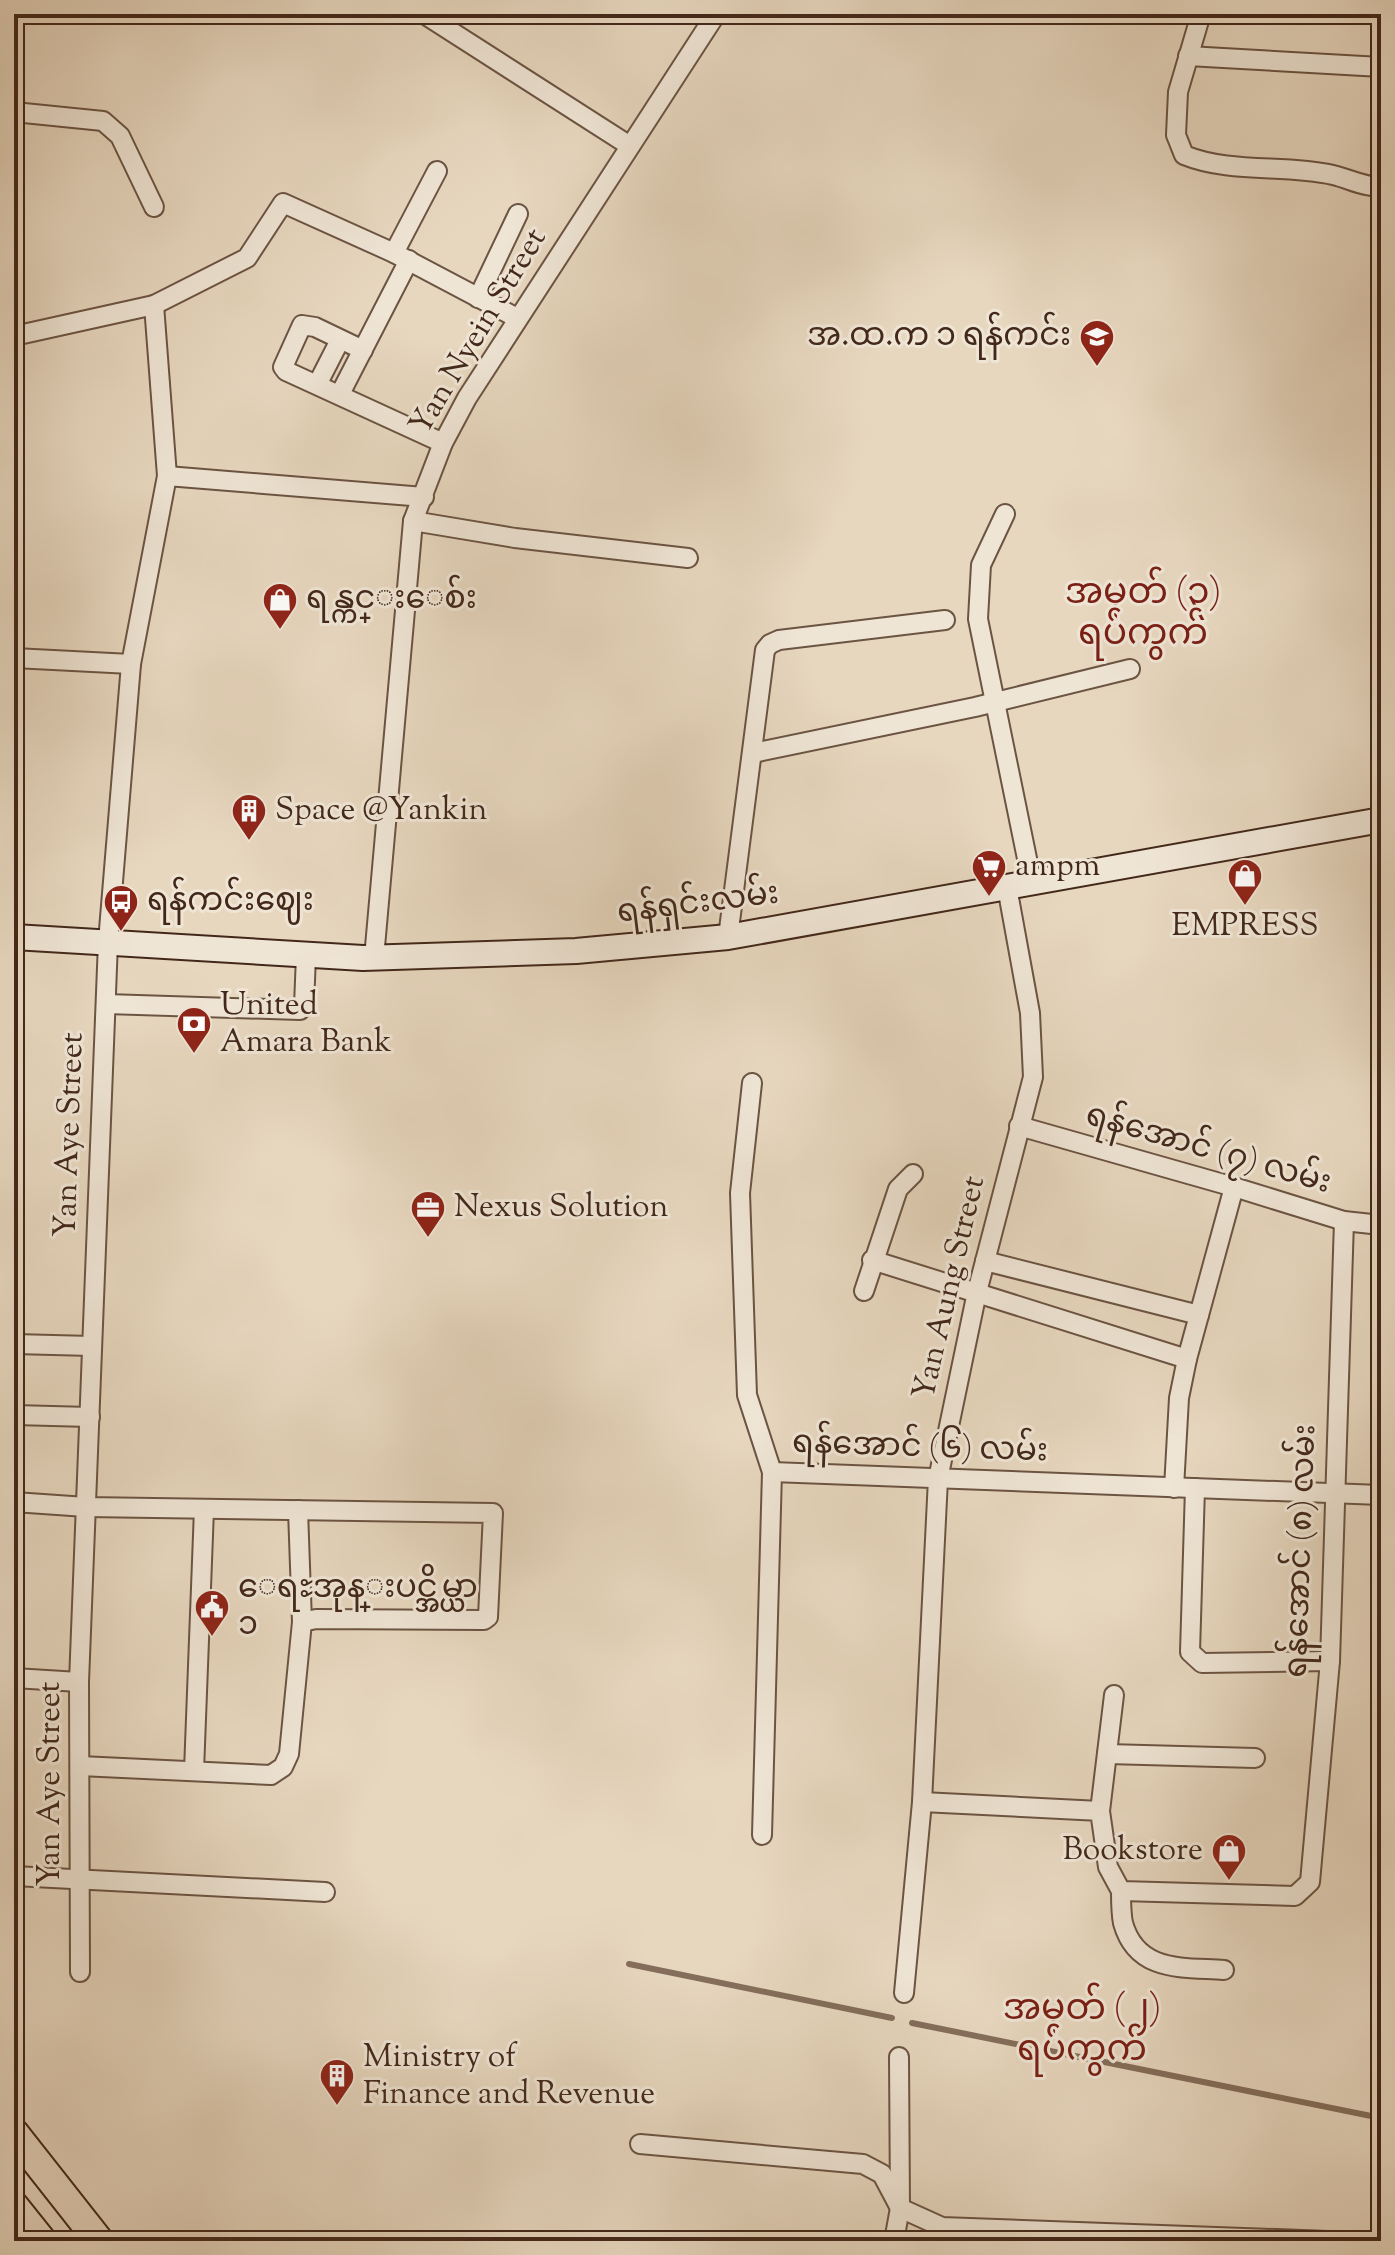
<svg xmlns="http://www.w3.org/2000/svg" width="1395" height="2255" font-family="'Sorts Mill Goudy','Noto Sans Myanmar',serif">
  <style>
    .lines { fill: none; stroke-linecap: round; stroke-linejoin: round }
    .stream { stroke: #846e5b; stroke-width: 6 }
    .minor-casing { stroke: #6c5443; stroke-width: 22 }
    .secondary-casing { stroke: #43281a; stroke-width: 28 }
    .primary-casing { stroke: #43281a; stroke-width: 32 }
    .minor { stroke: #efe5d5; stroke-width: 18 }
    .secondary { stroke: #efe5d5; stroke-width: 24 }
    .primary { stroke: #e7d7bf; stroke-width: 28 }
    .labels { text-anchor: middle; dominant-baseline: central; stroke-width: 6; stroke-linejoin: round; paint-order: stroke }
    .street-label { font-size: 32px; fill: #43281a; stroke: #efe5d5 }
    .poi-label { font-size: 32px; fill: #43281a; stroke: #efe5d5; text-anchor: start }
    .quarter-label { font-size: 36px; fill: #7a1f14; stroke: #efe5d5 }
  </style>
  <rect width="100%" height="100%" fill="#e7d7bf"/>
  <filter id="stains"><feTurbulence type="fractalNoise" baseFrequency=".0025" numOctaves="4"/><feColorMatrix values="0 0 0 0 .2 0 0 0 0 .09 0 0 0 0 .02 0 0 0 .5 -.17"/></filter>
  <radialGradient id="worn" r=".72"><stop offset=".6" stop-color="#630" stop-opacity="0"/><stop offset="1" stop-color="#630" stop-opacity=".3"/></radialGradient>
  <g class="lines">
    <g class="stream">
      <polyline points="629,1964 892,2018"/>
      <polyline points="912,2023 1381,2118"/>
    </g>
    <defs>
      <g id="minor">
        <polyline points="424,14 630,146"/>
        <path d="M1201 14 1178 92 1176 135 1184 155C1231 174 1284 164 1333 175 1350 179 1363 187 1381 187"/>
        <polyline points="1188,56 1381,67"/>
        <polyline points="14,112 103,121 120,136 154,207"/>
        <polyline points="437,171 394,253 517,318"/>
        <polyline points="478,298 518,214"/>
        <polyline points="14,336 154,305 247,258 283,203 394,253"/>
        <polyline points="363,350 315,327 302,325 283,367 286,371 443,443"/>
        <polyline points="318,383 340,340"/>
        <polyline points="340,394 409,260"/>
        <polyline points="167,476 424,497"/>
        <polyline points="1005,514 981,565 978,619 1032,883"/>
        <polyline points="413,521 515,538 688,558"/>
        <polyline points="14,658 131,664"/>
        <polyline points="753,753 975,707 1130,669"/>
        <polyline points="728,937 765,650 770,644 779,640 945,620"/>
        <polyline points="374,958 413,521 443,443 467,398 716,14"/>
        <polyline points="106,1004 300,1010 304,1006 306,955"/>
        <polyline points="752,1083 740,1193 747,1395 772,1472 762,1835"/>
        <polyline points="1019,1126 1234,1187 1344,1221 1381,1225"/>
        <polyline points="872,1260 1187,1359"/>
        <polyline points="985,1261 1199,1315"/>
        <polyline points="864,1291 898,1189 913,1174"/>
        <polyline points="14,1344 92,1346"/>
        <polyline points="14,1415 90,1417"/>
        <polyline points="772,1472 1381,1495"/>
        <polyline points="1174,1488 1179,1398 1187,1359 1234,1187"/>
        <polyline points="1195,1488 1190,1652 1202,1663 1330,1661"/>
        <polyline points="14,1502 86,1507 493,1513 488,1617 484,1620 316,1619 302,1622"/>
        <polyline points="14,1678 79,1682"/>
        <polyline points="1107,1754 1255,1758"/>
        <polyline points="80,1766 271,1775 283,1767 289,1754 302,1622 298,1510"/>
        <polyline points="194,1771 204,1509"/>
        <polyline points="922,1802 1100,1811 1108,1867 1121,1891 1295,1896 1310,1882 1330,1661 1344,1221"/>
        <polyline points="1100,1811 1114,1695"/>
        <polyline points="14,1876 325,1892"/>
        <path d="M1121 1891C1121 1901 1121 1913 1123 1923 1137 1973 1183 1967 1224 1970"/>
        <polyline points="80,1972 79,1682 108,942 131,664 167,476 154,305"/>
        <polyline points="904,1993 922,1802 938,1479 977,1292 1033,1077 1030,1013 1007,887"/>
        <polyline points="640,2144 863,2164 882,2174 900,2208 942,2227 1329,2241"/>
        <polyline points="894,2241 900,2208 899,2057"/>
      </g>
      <polyline id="secondary" points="14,937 363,958 576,951 728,937 1381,820"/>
      <g id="primary">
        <polyline points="14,2133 99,2241"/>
        <polyline points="14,2206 42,2241"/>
      </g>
    </defs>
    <use href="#minor" class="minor-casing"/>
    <use href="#secondary" class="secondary-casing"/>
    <use href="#primary" class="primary-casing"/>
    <use href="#minor" class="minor"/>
    <use href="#secondary" class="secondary"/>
    <use href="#primary" class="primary"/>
  </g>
  <defs>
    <symbol id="school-pin" viewBox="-11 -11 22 30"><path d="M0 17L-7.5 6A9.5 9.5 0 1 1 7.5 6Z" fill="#8f2418" stroke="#efe5d5"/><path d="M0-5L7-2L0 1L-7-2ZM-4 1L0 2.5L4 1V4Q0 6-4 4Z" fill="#fff"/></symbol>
    <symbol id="shop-pin" viewBox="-11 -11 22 30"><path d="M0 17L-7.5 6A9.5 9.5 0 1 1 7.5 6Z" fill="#8f2418" stroke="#efe5d5"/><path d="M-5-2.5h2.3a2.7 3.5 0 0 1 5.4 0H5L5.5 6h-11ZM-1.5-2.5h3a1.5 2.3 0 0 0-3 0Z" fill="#fff"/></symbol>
    <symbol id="building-pin" viewBox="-11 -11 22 30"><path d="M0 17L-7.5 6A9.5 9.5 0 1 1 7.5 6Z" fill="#8f2418" stroke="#efe5d5"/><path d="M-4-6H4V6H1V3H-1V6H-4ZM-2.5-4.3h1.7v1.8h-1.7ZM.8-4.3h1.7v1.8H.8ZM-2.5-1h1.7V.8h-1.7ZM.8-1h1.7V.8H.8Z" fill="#fff"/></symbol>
    <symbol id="supermarket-pin" viewBox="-11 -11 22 30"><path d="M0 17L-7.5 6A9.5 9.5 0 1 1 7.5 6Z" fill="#8f2418" stroke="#efe5d5"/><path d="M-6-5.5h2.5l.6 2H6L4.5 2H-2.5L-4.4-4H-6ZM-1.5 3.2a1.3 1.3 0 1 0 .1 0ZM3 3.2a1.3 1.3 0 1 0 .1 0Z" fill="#fff"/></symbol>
    <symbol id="bus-pin" viewBox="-11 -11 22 30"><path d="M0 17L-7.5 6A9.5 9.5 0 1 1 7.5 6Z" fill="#8f2418" stroke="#efe5d5"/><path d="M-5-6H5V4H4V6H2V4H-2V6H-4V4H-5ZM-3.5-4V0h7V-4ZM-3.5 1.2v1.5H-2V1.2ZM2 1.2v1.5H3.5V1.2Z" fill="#fff"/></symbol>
    <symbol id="bank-pin" viewBox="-11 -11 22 30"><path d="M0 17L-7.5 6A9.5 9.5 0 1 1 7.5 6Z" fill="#8f2418" stroke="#efe5d5"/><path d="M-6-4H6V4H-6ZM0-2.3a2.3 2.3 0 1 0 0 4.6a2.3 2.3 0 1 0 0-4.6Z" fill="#fff"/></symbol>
    <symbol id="office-pin" viewBox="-11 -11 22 30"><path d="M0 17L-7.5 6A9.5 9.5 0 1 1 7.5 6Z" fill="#8f2418" stroke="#efe5d5"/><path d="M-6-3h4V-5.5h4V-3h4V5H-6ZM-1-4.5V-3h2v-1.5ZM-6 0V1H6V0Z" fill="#fff"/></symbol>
    <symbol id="civic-pin" viewBox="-11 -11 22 30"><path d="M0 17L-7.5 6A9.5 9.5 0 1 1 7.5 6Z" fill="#8f2418" stroke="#efe5d5"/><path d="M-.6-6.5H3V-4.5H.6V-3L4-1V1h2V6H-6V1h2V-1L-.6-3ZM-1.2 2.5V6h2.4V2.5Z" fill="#fff"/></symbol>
  </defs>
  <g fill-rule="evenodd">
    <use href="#school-pin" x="1077" y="317" width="40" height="54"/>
    <use href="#shop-pin" x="260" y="580" width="40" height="54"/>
    <use href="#building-pin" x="229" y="791" width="40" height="54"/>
    <use href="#supermarket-pin" x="969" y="847" width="40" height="54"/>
    <use href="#shop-pin" x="1225" y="856" width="40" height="54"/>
    <use href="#bus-pin" x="101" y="882" width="40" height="54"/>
    <use href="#bank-pin" x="174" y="1004" width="40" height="54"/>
    <use href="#office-pin" x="408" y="1188" width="40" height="54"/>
    <use href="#civic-pin" x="192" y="1587" width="40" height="54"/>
    <use href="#shop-pin" x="1209" y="1831" width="40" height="54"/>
    <use href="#building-pin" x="317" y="2056" width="40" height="54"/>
  </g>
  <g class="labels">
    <g class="street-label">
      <text transform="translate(479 332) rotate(-59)">Yan Nyein Street</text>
      <text transform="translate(698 904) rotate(-7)">ရန်ရှင်းလမ်း</text>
      <text transform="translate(70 1135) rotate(-88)">Yan Aye Street</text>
      <text transform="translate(1208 1150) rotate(16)">ရန်အောင် (၇) လမ်း</text>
      <text transform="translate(950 1288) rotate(-77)">Yan Aung Street</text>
      <text transform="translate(920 1448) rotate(2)">ရန်အောင် (၆) လမ်း</text>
      <text transform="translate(1302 1551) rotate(-88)">ရန်အောင် (၈) လမ်း</text>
      <text transform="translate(51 1784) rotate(-90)">Yan Aye Street</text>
    </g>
    <g class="poi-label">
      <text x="1071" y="337" text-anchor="end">အ.ထ.က ၁ ရန်ကင်း</text>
      <text x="306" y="600">ရန္ကင္းေစ်း</text>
      <text x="275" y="811">Space @Yankin</text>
      <text x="1015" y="867">ampm</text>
      <text x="147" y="902">ရန်ကင်းဈေး</text>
      <text x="1245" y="927" text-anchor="middle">EMPRESS</text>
      <text x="220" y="1006">United<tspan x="220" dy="37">Amara Bank</tspan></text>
      <text x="454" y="1208">Nexus Solution</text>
      <text x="238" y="1589">ေရႊအုန္းပင္အိမ္ယာ<tspan x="238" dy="37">၁</tspan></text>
      <text x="1203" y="1851" text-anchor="end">Bookstore</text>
      <text x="363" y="2058">Ministry of<tspan x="363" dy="37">Finance and Revenue</tspan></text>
    </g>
    <g class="quarter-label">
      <text x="1143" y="594">အမှတ် (၃)<tspan x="1143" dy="41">ရပ်ကွက်</tspan></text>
      <text x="1082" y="2010">အမှတ် (၂)<tspan x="1082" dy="41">ရပ်ကွက်</tspan></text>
    </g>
  </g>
  <rect width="1395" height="2255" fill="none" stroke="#e7d7bf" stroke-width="48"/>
  <rect x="16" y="16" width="1363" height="2223" fill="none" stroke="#43281a" stroke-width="4"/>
  <rect x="24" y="24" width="1347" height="2207" fill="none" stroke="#43281a" stroke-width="2"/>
  <rect width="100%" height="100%" filter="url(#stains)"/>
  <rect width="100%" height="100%" fill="url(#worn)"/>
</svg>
